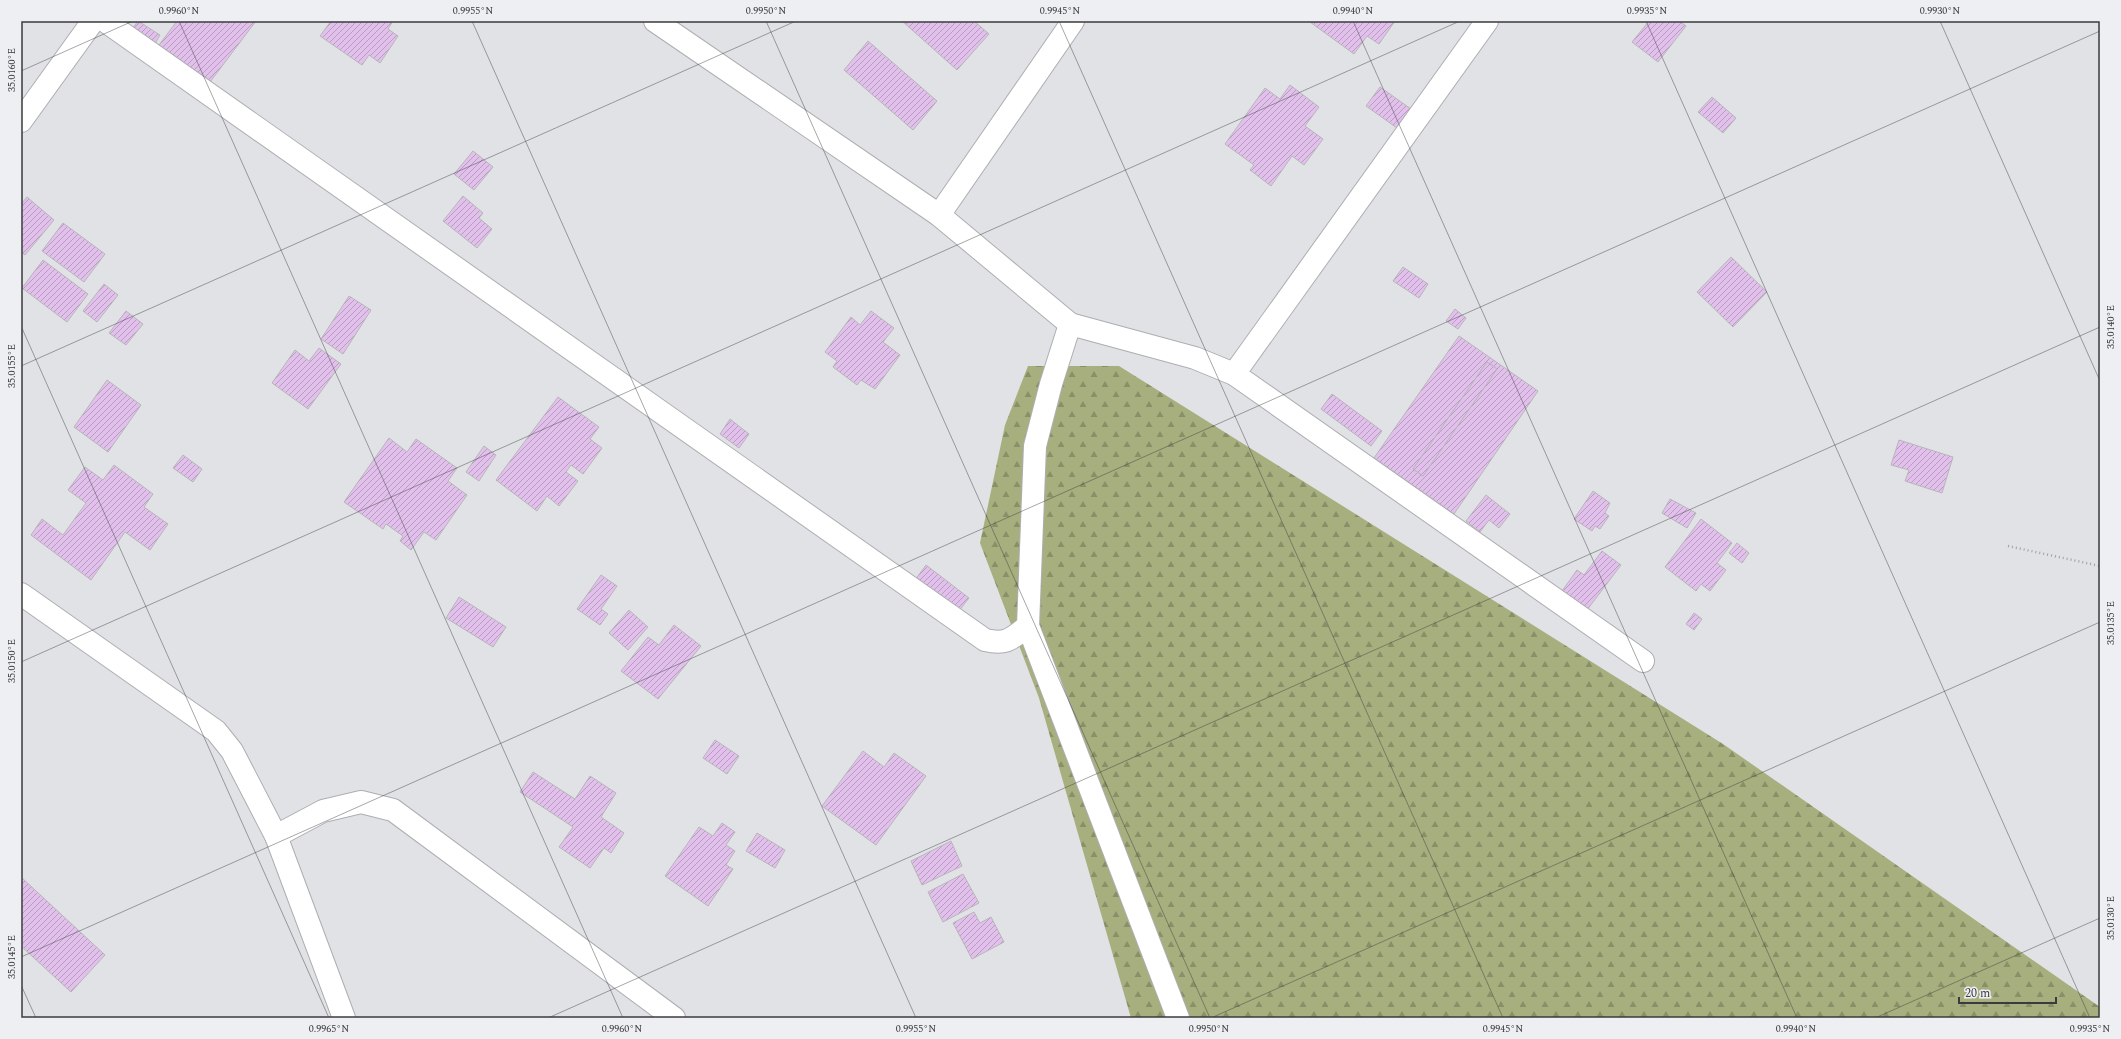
<svg xmlns="http://www.w3.org/2000/svg" width="2121" height="1039" font-family="Spectral,serif">
  <style>
    .forest { fill: url(#forest-firs) }
    .building { fill: url(#building-hatch); stroke: #b8b6b9; fill-rule: evenodd }
    .lines { fill: none; stroke-linecap: round; stroke-linejoin: round }
    .minor-casing { stroke: #adaeb2; stroke-width: 24 }
    .path { stroke: #9fa0a4; stroke-width: 2.5; stroke-dasharray: 1 3; stroke-linecap: butt }
    .minor { stroke: #fff; stroke-width: 22 }
    .ticks { fill: none; stroke: #3b3b3d; stroke-width: 1; stroke-opacity: 0.45 }
    .neatline { fill: none; stroke: #3b3b3d; stroke-width: 1.5 }
    .ticks-label { font-size: 10px; text-anchor: middle; fill: #3b3b3d }
  </style>
  <defs>
    <pattern id="forest-firs" width="22" height="20" patternUnits="userSpaceOnUse"><rect width="22" height="20" fill="#a6af7d"/><path d="M5 1l3.5 6h-7zM16 11l3.5 6h-7z" fill="#889068"/></pattern>
    <pattern id="building-hatch" width="6" height="6" patternUnits="userSpaceOnUse"><rect width="6" height="6" fill="#e1c0ec"/><path d="M-1 1l2-2M0 6l6-6M5 7l2-2" fill="none" stroke="#b89dc0"/></pattern>
  </defs>
  <rect width="100%" height="100%" fill="#e0e2e6"/>
  <polygon class="forest" points="1028,366 1119,366 1723,744 2100,1007 2100,1018 1131,1018 1039,698 980,543 1005,425"/>
  <g class="building">
    <polygon points="138,21 160,35 153,47 130,32"/>
    <polygon points="177,21 256,21 210,82 159,45"/>
    <polygon points="331,21 393,21 388,29 398,36 380,63 369,55 362,65 320,36"/>
    <polygon points="902,21 974,21 989,34 957,70"/>
    <polygon points="1395,21 1379,44 1367,36 1354,54 1310,22"/>
    <polygon points="1649,21 1679,21 1686,26 1658,62 1632,42"/>
    <polygon points="868,41 937,101 913,130 844,70"/>
    <polygon points="1290,85 1319,107 1305,126 1323,139 1304,165 1292,156 1271,186 1250,170 1254,165 1225,144 1265,88 1280,99"/>
    <polygon points="1380,87 1411,109 1397,128 1366,106"/>
    <polygon points="1712,97 1736,118 1723,133 1698,112"/>
    <polygon points="473,151 493,167 474,190 454,174"/>
    <polygon points="463,196 483,213 479,218 492,229 477,248 443,221"/>
    <polygon points="27,197 54,220 25,255 21,252 21,204"/>
    <polygon points="63,223 105,254 84,282 42,251"/>
    <polygon points="1731,257 1767,292 1733,327 1697,292"/>
    <polygon points="43,260 88,294 67,322 22,288"/>
    <polygon points="1403,267 1428,284 1419,298 1393,281"/>
    <polygon points="104,284 118,295 97,322 83,311"/>
    <polygon points="349,296 371,310 343,354 321,339"/>
    <polygon points="1455,309 1466,318 1458,329 1446,321"/>
    <polygon points="126,311 143,324 126,345 109,333"/>
    <polygon points="871,311 894,328 883,342 900,355 875,389 861,380 857,385 833,367 837,361 825,352 851,317 860,325"/>
    <path d="M1459 336 1538 391 1454 514 1374 458ZM1487 362 1497 369 1423 476 1413 469Z"/>
    <polygon points="319,348 341,364 308,409 272,383 295,350 309,361"/>
    <polygon points="1487,362 1497,369 1423,476 1413,469"/>
    <polygon points="107,380 141,405 108,452 74,427"/>
    <polygon points="1332,394 1382,431 1371,446 1321,409"/>
    <polygon points="558,397 599,427 590,439 602,448 583,474 571,465 566,472 578,481 559,506 547,496 537,511 496,480"/>
    <polygon points="730,419 749,434 739,448 720,434"/>
    <polygon points="389,438 407,452 416,439 457,468 448,481 467,495 436,540 424,532 411,550 400,541 403,536 386,524 383,529 344,502"/>
    <polygon points="1899,440 1953,457 1942,493 1905,481 1909,470 1891,465"/>
    <polygon points="484,446 496,455 479,481 466,472"/>
    <polygon points="183,455 202,469 193,482 173,468"/>
    <polygon points="114,465 153,494 144,507 168,524 150,550 125,532 91,580 31,535 42,519 63,535 86,503 68,490 85,467 103,480"/>
    <polygon points="1593,491 1610,503 1605,513 1609,516 1600,529 1595,526 1592,531 1574,519"/>
    <polygon points="1486,495 1510,514 1499,528 1489,520 1480,532 1466,521"/>
    <polygon points="1670,499 1696,513 1687,528 1662,513"/>
    <polygon points="1701,519 1732,543 1717,563 1726,570 1710,591 1701,584 1696,591 1665,567"/>
    <polygon points="1737,543 1749,553 1742,563 1729,553"/>
    <polygon points="1602,551 1621,565 1587,610 1562,591 1577,570 1584,575"/>
    <polygon points="926,565 969,598 958,612 915,580"/>
    <polygon points="601,575 617,586 601,609 608,614 600,625 577,609"/>
    <polygon points="459,597 506,627 493,647 446,618"/>
    <polygon points="629,610 648,627 628,650 609,633"/>
    <polygon points="1694,613 1702,619 1694,630 1686,624"/>
    <polygon points="674,625 701,646 658,699 621,671 648,637 659,645"/>
    <polygon points="715,740 739,756 727,774 703,758"/>
    <polygon points="863,751 884,767 894,753 926,776 876,845 822,806"/>
    <polygon points="533,772 575,799 590,776 616,793 601,817 624,833 611,853 604,848 590,868 559,847 573,827 520,792"/>
    <polygon points="722,823 735,832 726,845 735,851 726,865 733,869 708,906 665,876 699,827 713,836"/>
    <polygon points="757,833 785,850 775,868 746,851"/>
    <polygon points="951,841 962,866 922,885 911,861"/>
    <polygon points="963,874 979,903 943,922 928,892"/>
    <polygon points="21,877 105,955 71,992 21,946"/>
    <polygon points="974,912 980,923 991,917 1004,942 972,959 953,923"/>
  </g>
  <g class="lines">
    <defs>
      <g id="minor">
        <path d="M105 21 985 640C1007 645 1011 639 1028 626"/>
        <polyline points="655,21 939,215 1070,324 1195,358 1234,374 1643,661"/>
        <polyline points="21,121 93,21"/>
        <polyline points="939,215 1073,21"/>
        <polyline points="1070,324 1051,384 1035,446 1028,626 1178,1018"/>
        <polyline points="1234,374 1487,21"/>
        <polyline points="21,594 216,731 232,751 276,836 344,1018"/>
        <polyline points="276,836 323,811 361,802 393,810 674,1018"/>
      </g>
    </defs>
    <use href="#minor" class="minor-casing"/>
    <polyline class="path" points="2008,546 2100,566"/>
    <use href="#minor" class="minor"/>
  </g>
  <path class="ticks" d="M179 21 623 1018M472 21 916 1018M766 21 1210 1018M1059 21 1503 1018M1353 21 1797 1018M1646 21 2090 1018M1940 21 2100 381M21 71 133 21M21 326 329 1018M21 366 796 21M21 662 1460 21M21 957 2100 31M21 985 36 1018M548 1018 2100 327M1211 1018 2100 622M1875 1018 2100 918"/>
  <rect width="2121" height="1039" fill="none" stroke="#edeff3" stroke-width="44"/>
  <path d="M1959 997v6h97v-6" fill="none" stroke="#3b3b3d" stroke-width="2"/>
  <text x="1965" y="997" font-size="12" fill="#3b3b3d" stroke="#edeff3" stroke-width="3" paint-order="stroke">20 m</text>
  <rect x="22" y="22" width="2077" height="995" class="neatline"/>
  <g class="ticks-label">
    <text x="179" y="14">0.9960°N</text>
    <text x="473" y="14">0.9955°N</text>
    <text x="766" y="14">0.9950°N</text>
    <text x="1060" y="14">0.9945°N</text>
    <text x="1353" y="14">0.9940°N</text>
    <text x="1647" y="14">0.9935°N</text>
    <text x="1940" y="14">0.9930°N</text>
    <text transform="translate(11 70) rotate(-90)" y="4">35.0160°E</text>
    <text transform="translate(2110 327) rotate(-90)" y="4">35.0140°E</text>
    <text transform="translate(11 366) rotate(-90)" y="4">35.0155°E</text>
    <text transform="translate(2110 623) rotate(-90)" y="4">35.0135°E</text>
    <text transform="translate(11 661) rotate(-90)" y="4">35.0150°E</text>
    <text transform="translate(2110 918) rotate(-90)" y="4">35.0130°E</text>
    <text transform="translate(11 957) rotate(-90)" y="4">35.0145°E</text>
    <text x="329" y="1032">0.9965°N</text>
    <text x="622" y="1032">0.9960°N</text>
    <text x="916" y="1032">0.9955°N</text>
    <text x="1209" y="1032">0.9950°N</text>
    <text x="1503" y="1032">0.9945°N</text>
    <text x="1796" y="1032">0.9940°N</text>
    <text x="2090" y="1032">0.9935°N</text>
  </g>
</svg>
